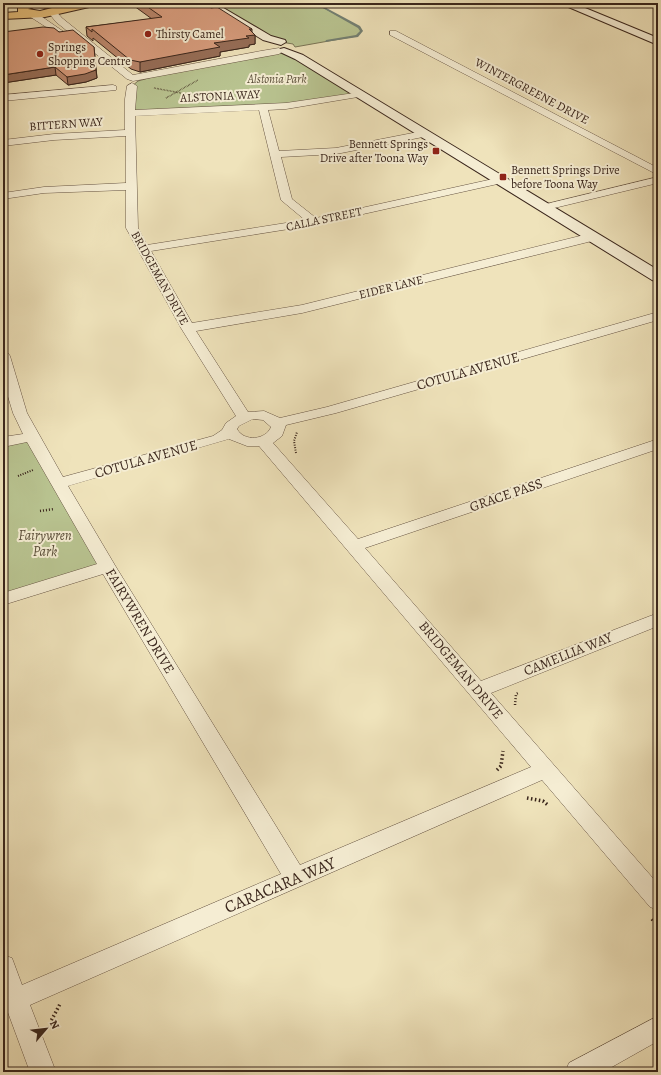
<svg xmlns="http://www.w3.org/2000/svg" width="661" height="1075" font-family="Alegreya,serif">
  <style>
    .green { fill: #b9c491; stroke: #7a7556 }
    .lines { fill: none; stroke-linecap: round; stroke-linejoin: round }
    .stream { fill: #748174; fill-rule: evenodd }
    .street-casing { stroke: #675544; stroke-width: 1 }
    .secondary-casing { stroke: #3a261c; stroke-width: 2 }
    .primary-casing { stroke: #3a261c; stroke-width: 2 }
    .path-far3 { stroke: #3a261c; stroke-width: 1.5; stroke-dasharray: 0.5 1; stroke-linecap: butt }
    .path-far2 { stroke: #3a261c; stroke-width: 2; stroke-dasharray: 1 1.5; stroke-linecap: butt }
    .path-far1 { stroke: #3a261c; stroke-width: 2.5; stroke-dasharray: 1 2; stroke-linecap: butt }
    .path { stroke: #3a261c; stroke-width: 3.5; stroke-dasharray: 1.5 2.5; stroke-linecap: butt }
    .street { fill: #f5edd3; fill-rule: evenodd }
    .secondary { fill: #f5edd3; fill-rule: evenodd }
    .primary { fill: #e8c27e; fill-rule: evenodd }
    .wall { fill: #ba876c; stroke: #3a261c }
    .shaded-wall { fill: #976e58; stroke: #3a261c }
    .building { fill: #d89d7e; stroke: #3a261c }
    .poi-dot { fill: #8f2418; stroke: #f5edd3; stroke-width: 1.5 }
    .labels { text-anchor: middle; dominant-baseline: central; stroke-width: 4; stroke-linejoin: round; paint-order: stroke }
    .far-poi-label { font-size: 12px; fill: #3a261c; stroke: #f5edd3; text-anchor: start }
    .far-park-label { font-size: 12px; font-style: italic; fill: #5a4e39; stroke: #f5edd3 }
    .far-street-label { font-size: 12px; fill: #3a261c; stroke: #f5edd3 }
    .street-label { font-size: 14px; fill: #3a261c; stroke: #f5edd3 }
    .park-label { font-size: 14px; font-style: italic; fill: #5a4e39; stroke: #f5edd3 }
    .near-street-label { font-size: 17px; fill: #3a261c; stroke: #f5edd3 }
  </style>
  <rect width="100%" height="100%" fill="#efe3bb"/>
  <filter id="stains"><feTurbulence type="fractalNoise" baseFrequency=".005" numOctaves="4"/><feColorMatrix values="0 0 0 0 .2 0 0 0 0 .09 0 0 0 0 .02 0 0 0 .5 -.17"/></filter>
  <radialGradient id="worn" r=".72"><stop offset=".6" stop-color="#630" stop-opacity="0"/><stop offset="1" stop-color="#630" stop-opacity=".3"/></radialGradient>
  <g class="green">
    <polygon points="208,3 315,3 359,27 362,31 357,36 295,47 293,44 281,42"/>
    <polygon points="284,51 358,94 286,106 131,113 132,86 138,81 163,74"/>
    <polygon points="32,437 107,567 3,599 3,442"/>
  </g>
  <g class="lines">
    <polygon class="stream" points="314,3 317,3 360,26 363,31 358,37 325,42 326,40 356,35 360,31 358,28"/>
    <defs>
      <g id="street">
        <polygon points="49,10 55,10 62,18 133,75 261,51 279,48 283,51 279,54 133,81 127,79 56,22 48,12"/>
        <polygon points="29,12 35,12 67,34 63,36 60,36 29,16"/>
        <polygon points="390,31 396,31 658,168 658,175 390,35"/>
        <path d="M132 83 137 86 135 110 286 103 361 92V96L358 97 286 109 268 110 279 151 336 148 423 131 427 132 428 134 427 136 423 137 336 154 281 157 292 199 316 218 502 177 507 180 502 183 314 225 151 251 192 323 302 305 592 233 598 237 596 240 302 313 196 331 248 412 264 411 280 418 327 407 658 312V320L336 413 286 425 282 436 273 443 358 539 658 439V449L365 548 481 681 658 613V626L491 693 658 884V910L650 907 542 780 30 1005 56 1072H30L3 999V955L12 958 22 985 281 874 103 574 3 605V593L97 564 27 442 3 447V437L23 434 13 413 3 380V352L8 353 10 356 27 413 63 477 213 436 222 430 226 423 236 416 181 328 126 228V190L44 193 3 199V193L44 187 126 183V136L54 140 3 146V140L54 134 125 130V99L127 86ZM259 110 281 200 305 220 147 245 138 228 135 116ZM253 419 263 420 271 427C266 440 244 442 237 429L239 426ZM229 439 247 446H259L531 767 300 865 116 567 68 486Z"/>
        <polygon points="113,85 116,86 116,90 3,101 3,95"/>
        <polygon points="658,177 658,183 546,210 540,207 542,205"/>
        <polygon points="658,1016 658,1041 603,1072 565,1072 569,1063"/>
      </g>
      <g id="secondary">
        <polygon points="203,3 215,3 271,36 285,40 286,42 281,45 263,40"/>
        <polygon points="559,3 573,3 658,38 658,45"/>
        <polygon points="284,48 303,55 658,270 658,282 652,280 295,59 278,51 280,49"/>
      </g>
      <path id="primary" d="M26 3H56L61 6 77 3H99L98 5 45 17 3 19V13L18 12V8ZM34 7 52 8 40 11 28 9Z"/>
    </defs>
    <use href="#street" class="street-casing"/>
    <use href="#secondary" class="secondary-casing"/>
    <use href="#primary" class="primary-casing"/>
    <g class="path-far3">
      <polyline points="154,88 197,96"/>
      <polyline points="166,98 198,80"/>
    </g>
    <g class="path-far2">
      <polyline points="296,453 294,441 297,432"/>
      <polyline points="18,476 33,470"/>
    </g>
    <g class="path-far1">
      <polyline points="40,511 54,509"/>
      <polyline points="515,705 516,694 518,693"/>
    </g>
    <g class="path">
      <polyline points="497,770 501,766 503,751"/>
      <polyline points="527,798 543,801 548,805"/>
      <polyline points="652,919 658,927"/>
      <polyline points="50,1028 51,1021 60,1004"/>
    </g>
    <use href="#street" class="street"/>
    <use href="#secondary" class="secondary"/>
    <use href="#primary" class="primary"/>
  </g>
  <g class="wall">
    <polygon points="130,3 204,3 252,32 255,35 255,44 249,45 249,47 220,52 220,56 140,72 131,69 93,38 93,41 87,36 86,27 152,19"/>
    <polygon points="3,32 59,32 94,47 97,78 86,82 68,85 56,75 3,83"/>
  </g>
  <g class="shaded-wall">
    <polygon points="249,29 252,29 252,35 255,35 255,44 249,45 249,47 220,52 220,56 140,72 140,62 214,43 246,36"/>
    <polygon points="55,67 56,75 3,83 3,75"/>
    <polygon points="96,70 97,78 86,82 68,85 67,77"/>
  </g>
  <g class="building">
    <polygon points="142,3 204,3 211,8 217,7 252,29 249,29 255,35 246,36 249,38 214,43 220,47 140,62 130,60 92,29 92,32 86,27 162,17"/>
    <polygon points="43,27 54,28 59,32 73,30 94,47 96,70 85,74 67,77 55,67 3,75 3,32"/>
  </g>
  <g class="poi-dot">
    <circle cx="148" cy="34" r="4"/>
    <circle cx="40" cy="54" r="4"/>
    <rect x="432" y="147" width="8" height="8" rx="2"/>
    <rect x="499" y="173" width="8" height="8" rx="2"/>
  </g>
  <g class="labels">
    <g class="far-poi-label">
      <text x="156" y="34">Thirsty Camel</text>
      <text x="48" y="47">Springs<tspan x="48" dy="14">Shopping Centre</tspan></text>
      <text x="428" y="144" text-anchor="end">Bennett Springs<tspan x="428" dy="14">Drive after Toona Way</tspan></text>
      <text x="511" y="170">Bennett Springs Drive<tspan x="511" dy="14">before Toona Way</tspan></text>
    </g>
    <g class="far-park-label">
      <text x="277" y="79">Alstonia Park</text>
    </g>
    <g class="far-street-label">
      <text transform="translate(532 91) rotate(28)">WINTERGREENE DRIVE</text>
      <text transform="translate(220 96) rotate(-3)">ALSTONIA WAY</text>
      <text transform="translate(66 124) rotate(-4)">BITTERN WAY</text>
      <text transform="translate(324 219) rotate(-12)">CALLA STREET</text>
      <text transform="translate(160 278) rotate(61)">BRIDGEMAN DRIVE</text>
      <text transform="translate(391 287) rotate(-14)">EIDER LANE</text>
    </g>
    <g class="street-label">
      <text transform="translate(468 371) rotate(-16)">COTULA AVENUE</text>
      <text transform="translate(146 459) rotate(-16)">COTULA AVENUE</text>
      <text transform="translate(506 495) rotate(-19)">GRACE PASS</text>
      <text transform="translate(140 621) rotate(59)">FAIRYWREN DRIVE</text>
      <text transform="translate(568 654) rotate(-22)">CAMELLIA WAY</text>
      <text transform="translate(461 670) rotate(50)">BRIDGEMAN DRIVE</text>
    </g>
    <g class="park-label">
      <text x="45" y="535">Fairywren<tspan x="45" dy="16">Park</tspan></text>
    </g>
    <g class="near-street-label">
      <text transform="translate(280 885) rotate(-23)">CARACARA WAY</text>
    </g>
  </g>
  <rect width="661" height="1075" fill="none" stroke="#efe3bb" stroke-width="16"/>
  <rect x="4" y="4" width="653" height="1067" fill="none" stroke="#3a261c" stroke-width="2"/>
  <rect x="8" y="8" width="645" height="1059" fill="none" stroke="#3a261c"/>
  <g transform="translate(46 1029) rotate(62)" stroke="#f5edd3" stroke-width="3" paint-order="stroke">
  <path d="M0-3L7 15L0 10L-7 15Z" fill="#3a261c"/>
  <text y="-6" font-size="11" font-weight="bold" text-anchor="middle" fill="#3a261c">N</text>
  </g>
  <rect width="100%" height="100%" filter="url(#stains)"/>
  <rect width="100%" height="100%" fill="url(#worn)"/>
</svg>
